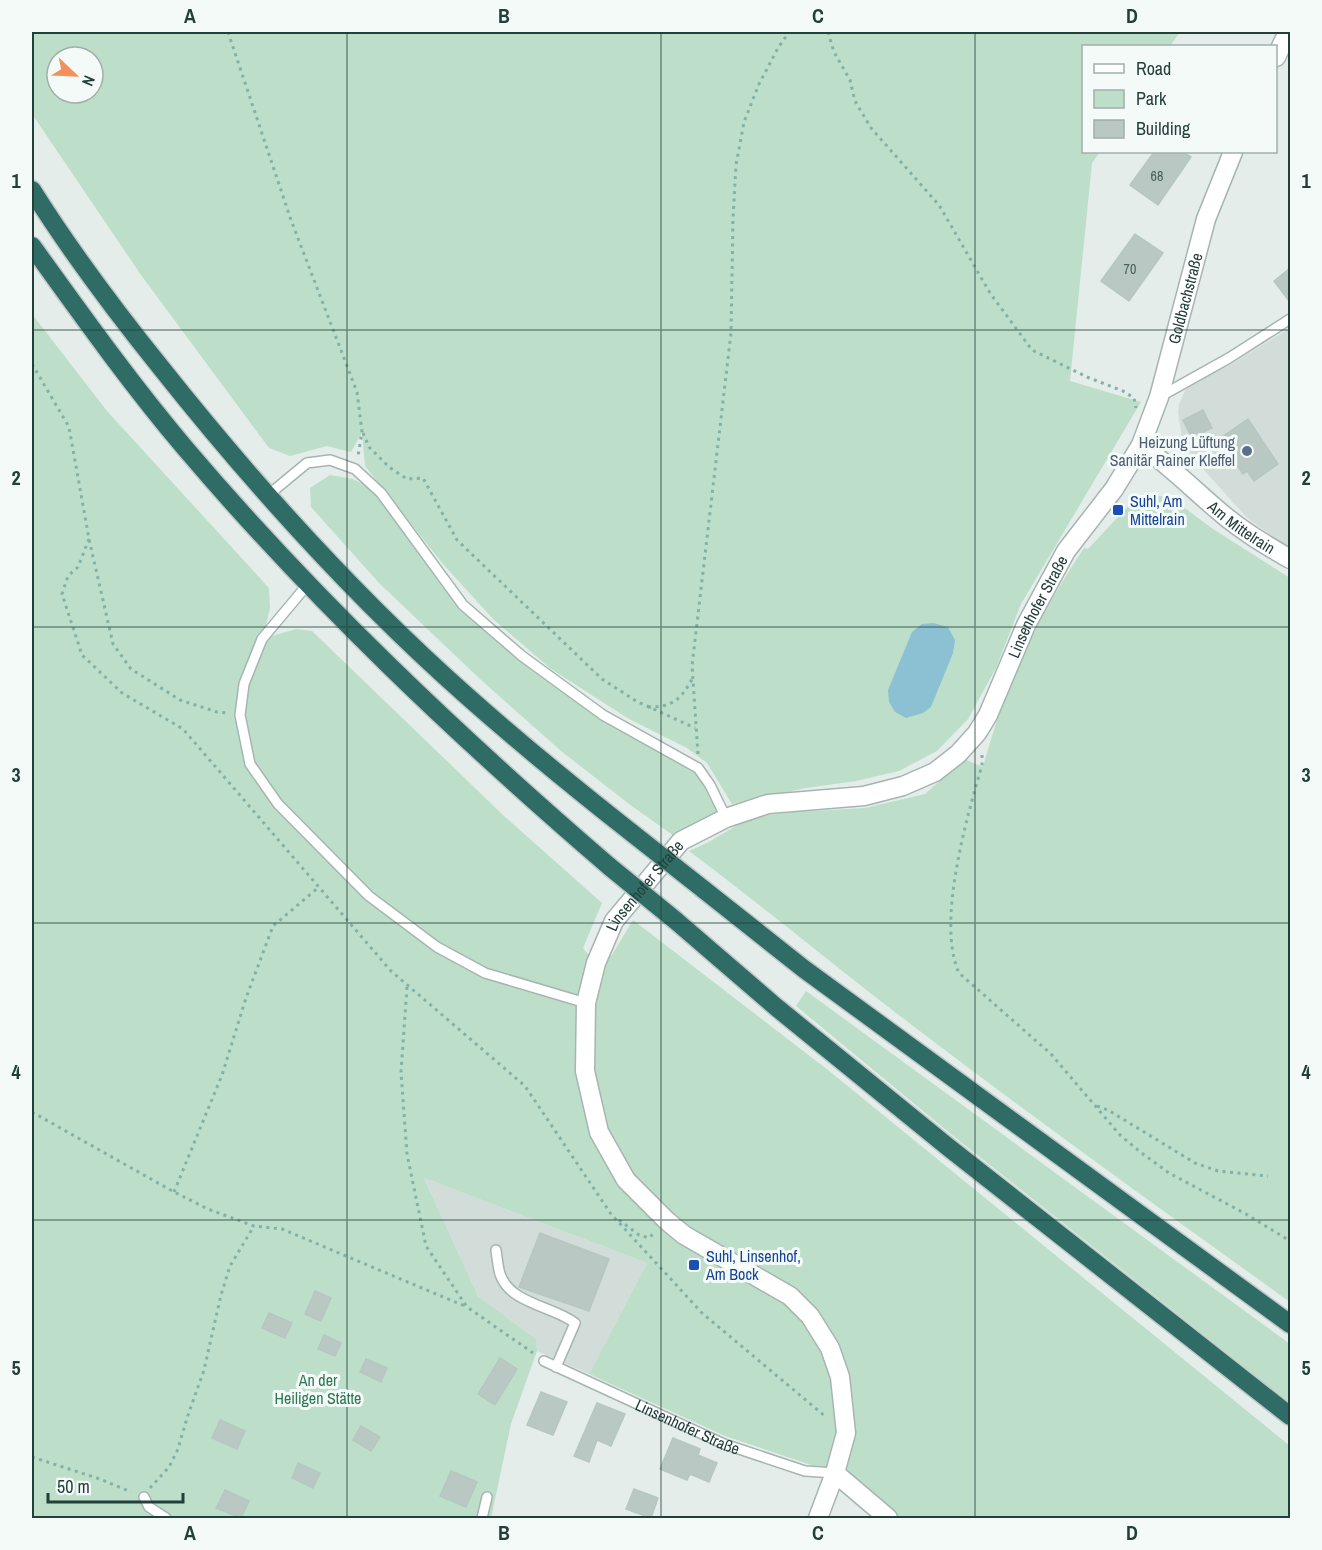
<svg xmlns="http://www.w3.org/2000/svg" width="1322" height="1550" font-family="'Archivo Narrow',sans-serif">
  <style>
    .built { fill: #d2ddd9 }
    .green { fill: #bddfc9; fill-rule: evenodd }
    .water { fill: #8cc1d3 }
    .building { fill: #b9c8c3; stroke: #b6c7c2; stroke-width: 1.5 }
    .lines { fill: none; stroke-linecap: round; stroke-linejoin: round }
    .service-casing { stroke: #a6b5b2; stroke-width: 12 }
    .minor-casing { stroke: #a6b5b2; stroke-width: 21 }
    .motorway-casing { stroke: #c1c9c8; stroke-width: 21 }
    .path { stroke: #84b1a7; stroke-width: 3; stroke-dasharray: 3 4.5; stroke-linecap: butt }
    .service { stroke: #fff; stroke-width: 9 }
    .minor { stroke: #fff; stroke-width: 18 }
    .motorway { stroke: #2e6c65; stroke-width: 18 }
    .motorway-bridge-casing { stroke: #c1c9c8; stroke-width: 21; stroke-linecap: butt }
    .motorway-bridge { stroke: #2e6c65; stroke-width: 18 }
    .grid { fill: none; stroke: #233f3a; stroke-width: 1.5; stroke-opacity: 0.55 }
    .service-dot { fill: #5c6f8a; stroke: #f4faf8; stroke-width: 2 }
    .transit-dot { fill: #1a4fb4; stroke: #f4faf8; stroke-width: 2 }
    .labels { text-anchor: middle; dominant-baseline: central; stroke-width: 6; stroke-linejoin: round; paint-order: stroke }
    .number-label { font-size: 14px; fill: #48615c }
    .street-label { font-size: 16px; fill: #233f3a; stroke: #f4faf8 }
    .service-label { font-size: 16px; fill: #4e5e75; stroke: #f4faf8; text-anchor: end }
    .transit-label { font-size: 16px; fill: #164399; stroke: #f4faf8; text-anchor: start }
    .park-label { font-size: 16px; fill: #2c7750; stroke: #f4faf8 }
    .neatline { fill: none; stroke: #233f3a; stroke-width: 2 }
    .grid-label { font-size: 20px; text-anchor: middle; font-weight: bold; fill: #233f3a }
  </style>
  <rect width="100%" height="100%" fill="#e4edea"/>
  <g class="built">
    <polygon points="1290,328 1290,549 1247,518 1194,459 1183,443 1178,413 1179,404 1188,384 1230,365"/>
    <polygon points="424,1178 647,1263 589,1374 537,1351 536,1339 478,1296"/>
  </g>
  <g class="green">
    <path d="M32 32H1180L1170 46H1084V152H1100L1092 163 1070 381 1141 402 1021 604 996 668 968 719 937 751 899 771 856 781 806 788 732 804 707 763 687 748 629 719 551 669 493 619 443 564 365 466 362 433 351 452 327 446 290 456 269 448 141 275 32 114ZM57 57H93V93H57Z"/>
    <polygon points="32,314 107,411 269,588 270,609 262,639 296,629 312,631 503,815 602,903 583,948 595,963 612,955 633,920 828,1070 1290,1446 1290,1518 888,1518 835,1473 725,1436 589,1374 647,1263 424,1178 478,1296 536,1339 537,1351 511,1424 491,1518 32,1518"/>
    <polygon points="330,475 353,479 381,493 463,605 603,715 698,768 726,818 681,841 629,804 561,751 480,679 379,583 311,507 310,488"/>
    <path d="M1152 495 1161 496 1178 503 1213 529 1290 578V636L1289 641 1290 659V1302C1166 1213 1042 1124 921 1032 843 973 768 910 689 851L707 843 751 817 794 812 865 808 925 794 964 759 983 767C1006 682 1036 620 1084 548L1088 549 1131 503Z"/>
    <polygon points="806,991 1290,1344 1290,1403 952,1135 796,1006"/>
  </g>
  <polygon class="water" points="933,623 948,627 955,640 953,653 931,707 923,713 906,718 895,712 889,702 888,690 912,632 922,624"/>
  <g class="building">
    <polygon points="1154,152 1183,152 1191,157 1158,205 1130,185"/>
    <polygon points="1135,234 1163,253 1129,301 1101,281"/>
    <polygon points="1290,268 1290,302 1274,281"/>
    <polygon points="1203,410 1212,428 1192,438 1183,420"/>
    <polygon points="1248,419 1278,464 1254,481 1247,471 1243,474 1219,439"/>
    <polygon points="540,1233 609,1259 589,1311 519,1287"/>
    <polygon points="315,1291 331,1298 321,1321 305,1314"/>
    <polygon points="269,1313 292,1323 285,1338 262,1328"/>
    <polygon points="324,1335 341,1343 335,1356 318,1349"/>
    <polygon points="500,1358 517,1369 495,1405 478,1394"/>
    <polygon points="366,1359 387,1368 381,1382 360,1372"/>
    <polygon points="541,1392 567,1402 553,1435 527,1425"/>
    <polygon points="597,1403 625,1414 611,1446 597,1440 589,1462 574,1456"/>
    <polygon points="220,1420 245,1431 237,1449 212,1438"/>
    <polygon points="361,1426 380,1437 371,1451 353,1440"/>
    <polygon points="673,1438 700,1449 698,1455 717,1463 709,1482 690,1474 687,1480 660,1469"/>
    <polygon points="298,1463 320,1473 313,1488 292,1478"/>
    <polygon points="451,1471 477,1482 466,1507 440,1496"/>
    <polygon points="634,1489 658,1498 651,1518 626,1509"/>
    <polygon points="225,1490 249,1501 241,1518 216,1508"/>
  </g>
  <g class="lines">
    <defs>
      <g id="service">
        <polyline points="1161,396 1229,358 1290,319"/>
        <polyline points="267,496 307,463 330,460 355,469 381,493 463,605 522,656 603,715 698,768 710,785 726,818"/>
        <polyline points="308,584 262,639 244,684 240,715 250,764 278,804 369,896 437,947 485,973 586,1003"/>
        <path d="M496 1250C497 1258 498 1267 500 1274 510 1304 553 1306 575 1323L556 1367"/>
        <path id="s1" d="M544 1361 724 1444 805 1471 835 1473"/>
        <polyline points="144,1497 149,1507 166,1518"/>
        <polyline points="482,1518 487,1497"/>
      </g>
      <g id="minor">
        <polyline points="1276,57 1288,32"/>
        <path id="s2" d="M1141 445C1169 465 1194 490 1220 512 1242 531 1266 545 1290 559"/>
        <polyline points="835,1473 888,1518"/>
        <path id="s3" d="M818 1518 835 1473 846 1433 840 1377 830 1348 810 1316 790 1296 684 1235 667 1221 626 1180 599 1132 585 1071 586 1003 596 963 614 921 681 841 726 818 768 804 864 796 903 786 935 772 958 754 977 733 988 715 1026 625 1066 551 1114 489 1141 445 1159 397 1206 219 1233 152"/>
      </g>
      <g id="motorway">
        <path d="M32 190C71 252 116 312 162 369 255 486 356 598 468 697 521 744 576 789 632 833"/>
        <path d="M32 246C81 314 130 383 185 448 314 600 459 737 610 867"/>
        <polyline points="703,889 804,969 1290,1324"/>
        <polyline points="675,920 776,1007 948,1147 1290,1416"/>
      </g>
    </defs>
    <use href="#service" class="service-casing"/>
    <use href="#minor" class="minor-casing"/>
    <use href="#motorway" class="motorway-casing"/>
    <g class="path">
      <polyline points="228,32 291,220 357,392 362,432 358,456"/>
      <polyline points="828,32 834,52 850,80 855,101 871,128 939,205 990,293 1032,350 1087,377 1123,391 1134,398 1136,408"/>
      <polyline points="32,364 69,427 89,539 113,644 131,669 180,700 217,712 227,713"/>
      <polyline points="363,433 369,447 389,467 407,479 423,478 457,540 602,679 636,701 695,728"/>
      <polyline points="89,539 78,567 68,576 62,594 82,655 122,693 183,729 391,971 525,1086 611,1214 702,1313 826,1417"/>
      <path d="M648 707C672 707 681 700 692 679"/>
      <polyline points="698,754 692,666 731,333 733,218 736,165 744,122 759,84 778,48 789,32"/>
      <path d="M982 755V765C967 817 936 923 959 973L1051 1054 1120 1135 1139 1151 1169 1173 1246 1214 1290 1241"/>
      <polyline points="407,987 401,1072 407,1154 426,1246 467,1307 533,1353"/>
      <polyline points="1097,1106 1108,1110 1195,1163 1218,1171 1268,1176"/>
      <polyline points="32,1112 174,1192 208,1209 254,1226 282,1229 467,1307"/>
      <polyline points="174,1192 222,1075 246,998 273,926 319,887"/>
      <polyline points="619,1220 639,1235 649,1238 655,1232"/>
      <polyline points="32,1457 100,1479 131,1492"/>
      <polyline points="150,1488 169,1467 178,1449 187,1418 204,1370 221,1295 230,1266 254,1226"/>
    </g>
    <use href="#service" class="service"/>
    <use href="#minor" class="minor"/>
    <use href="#motorway" class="motorway"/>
    <defs>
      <g id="motorway-bridge">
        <polyline points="632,833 703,889"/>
        <polyline points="610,867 675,920"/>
      </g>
    </defs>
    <use href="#motorway-bridge" class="motorway-bridge-casing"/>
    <use href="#motorway-bridge" class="motorway-bridge"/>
  </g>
  <path class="grid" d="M347 32V1518M661 32V1518M975 32V1518M32 330H1290M32 627H1290M32 923H1290M32 1220H1290"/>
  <circle class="service-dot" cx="1247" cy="451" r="6"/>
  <g class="transit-dot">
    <rect x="1112" y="504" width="12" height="12" rx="3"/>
    <rect x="688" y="1259" width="12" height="12" rx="3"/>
  </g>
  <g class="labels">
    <g class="number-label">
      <text x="1157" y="176">68</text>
      <text x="1130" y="269">70</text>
    </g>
    <g class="street-label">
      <text stroke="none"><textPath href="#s3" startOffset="1632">Goldbachstraße</textPath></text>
      <text stroke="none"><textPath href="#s2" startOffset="130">Am Mittelrain</textPath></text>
      <text stroke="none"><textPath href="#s3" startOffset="1286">Linsenhofer Straße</textPath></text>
      <text stroke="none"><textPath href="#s3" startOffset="764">Linsenhofer Straße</textPath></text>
      <text stroke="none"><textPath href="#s1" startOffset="158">Linsenhofer Straße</textPath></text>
    </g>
    <g class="service-label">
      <text x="1235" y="442">Heizung Lüftung<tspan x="1235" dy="18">Sanitär Rainer Kleffel</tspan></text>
    </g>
    <g class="transit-label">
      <text x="1130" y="501">Suhl, Am<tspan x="1130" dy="18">Mittelrain</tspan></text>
      <text x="706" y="1256">Suhl, Linsenhof,<tspan x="706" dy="18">Am Bock</tspan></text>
    </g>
    <g class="park-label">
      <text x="318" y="1380">An der<tspan x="318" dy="18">Heiligen Stätte</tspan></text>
    </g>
  </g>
  <rect width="1322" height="1550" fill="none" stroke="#f4faf8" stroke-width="66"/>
  <rect x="1082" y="45" width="195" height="108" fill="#f4faf8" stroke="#a0afac" stroke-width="1.5"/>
  <rect x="1094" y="64" width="30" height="9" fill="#ffffff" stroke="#a0afac" stroke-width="1.5"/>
  <text x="1136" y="75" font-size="18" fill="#233f3a">Road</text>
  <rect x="1094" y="90" width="30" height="18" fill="#bddfc9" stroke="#a0afac" stroke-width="1.5"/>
  <text x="1136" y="105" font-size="18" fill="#233f3a">Park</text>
  <rect x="1094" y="120" width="30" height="18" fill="#b9c8c3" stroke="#a0afac" stroke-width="1.5"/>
  <text x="1136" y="135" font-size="18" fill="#233f3a">Building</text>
  <g transform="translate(75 75) rotate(113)"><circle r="28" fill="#f4faf8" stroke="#a0afac" stroke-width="1.5"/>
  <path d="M0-4.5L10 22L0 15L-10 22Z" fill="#f3905c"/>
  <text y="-9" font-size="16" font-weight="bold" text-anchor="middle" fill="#233f3a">N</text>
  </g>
  <path d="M48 1493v9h135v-9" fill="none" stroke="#233f3a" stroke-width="3"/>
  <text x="57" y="1493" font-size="18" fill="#233f3a" stroke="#f4faf8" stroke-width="4.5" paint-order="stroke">50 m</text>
  <rect x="33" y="33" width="1256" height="1484" class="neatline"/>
  <g class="grid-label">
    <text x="190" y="23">A</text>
    <text x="504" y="23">B</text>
    <text x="818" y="23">C</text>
    <text x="1132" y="23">D</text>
    <text x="16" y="188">1</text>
    <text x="1306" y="188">1</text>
    <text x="16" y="485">2</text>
    <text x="1306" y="485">2</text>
    <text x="16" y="782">3</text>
    <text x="1306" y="782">3</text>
    <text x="16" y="1079">4</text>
    <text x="1306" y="1079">4</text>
    <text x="16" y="1375">5</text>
    <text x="1306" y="1375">5</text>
    <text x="190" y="1540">A</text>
    <text x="504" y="1540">B</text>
    <text x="818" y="1540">C</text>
    <text x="1132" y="1540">D</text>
  </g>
</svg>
